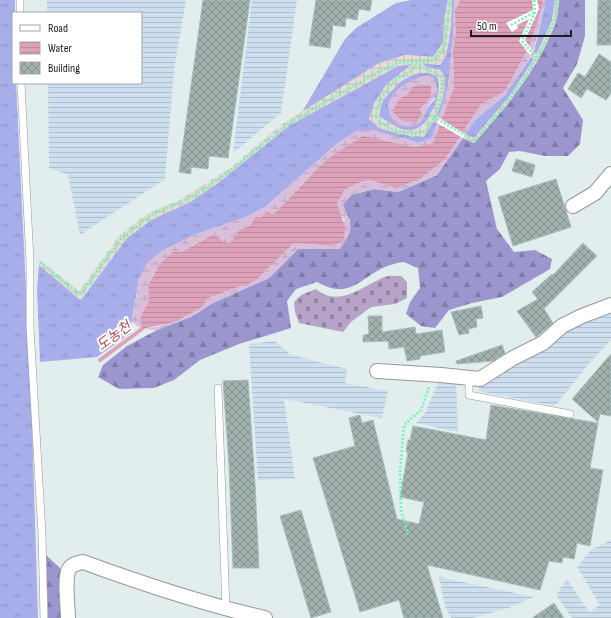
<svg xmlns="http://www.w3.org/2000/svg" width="611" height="618" font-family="'Sofia Sans Condensed','Noto Sans KR',sans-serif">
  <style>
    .farmland { fill: url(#farmland-rules) }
    .grass { fill: url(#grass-tufts); fill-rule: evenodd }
    .forest { fill: url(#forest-firs) }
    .wetland { fill: url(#wetland-marsh); fill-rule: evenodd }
    .cemetery { fill: url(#cemetery-stones) }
    .plaza { fill: url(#plaza-grid); fill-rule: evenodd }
    .water { fill: url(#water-rules) }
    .pier { fill: #fff }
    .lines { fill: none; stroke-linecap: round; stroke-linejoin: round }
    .stream { stroke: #dda2b9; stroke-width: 4 }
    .building { fill: url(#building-cross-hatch); stroke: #a5c0bb }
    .lane-casing { stroke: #979797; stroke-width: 8 }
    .street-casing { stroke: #979797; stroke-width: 16 }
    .path { stroke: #67fbb0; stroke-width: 2.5; stroke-dasharray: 2 2; stroke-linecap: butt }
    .lane { stroke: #fff; stroke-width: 7 }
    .street { stroke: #fff; stroke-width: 14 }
    .labels { text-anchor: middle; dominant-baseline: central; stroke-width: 4; stroke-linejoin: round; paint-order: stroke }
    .water-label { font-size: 14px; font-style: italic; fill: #ad4954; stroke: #fff }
  </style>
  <defs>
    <pattern id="farmland-rules" width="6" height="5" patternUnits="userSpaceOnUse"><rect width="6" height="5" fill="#cddfee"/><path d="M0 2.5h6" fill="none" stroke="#b0bfcc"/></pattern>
    <pattern id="grass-tufts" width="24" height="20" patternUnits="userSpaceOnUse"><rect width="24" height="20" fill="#a7aee9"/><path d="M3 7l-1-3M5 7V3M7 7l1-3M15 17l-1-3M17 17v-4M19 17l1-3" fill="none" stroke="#8f95c7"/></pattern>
    <pattern id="forest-firs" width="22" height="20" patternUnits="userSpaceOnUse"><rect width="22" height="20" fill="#9c96ce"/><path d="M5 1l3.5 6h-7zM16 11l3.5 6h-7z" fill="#7f7aa7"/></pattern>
    <pattern id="wetland-marsh" width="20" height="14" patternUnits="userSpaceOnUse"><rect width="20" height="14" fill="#dabfdd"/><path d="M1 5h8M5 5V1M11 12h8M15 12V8" fill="none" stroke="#bba4bd"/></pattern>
    <pattern id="cemetery-stones" width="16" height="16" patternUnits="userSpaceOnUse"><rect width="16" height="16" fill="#b7a3c7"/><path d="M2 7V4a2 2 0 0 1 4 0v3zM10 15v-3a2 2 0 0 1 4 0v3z" fill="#9484a1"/></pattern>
    <pattern id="plaza-grid" width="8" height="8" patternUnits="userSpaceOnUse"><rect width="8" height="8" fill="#e4dcd7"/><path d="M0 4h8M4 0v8" fill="none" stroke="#c3bcb8"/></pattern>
    <pattern id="water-rules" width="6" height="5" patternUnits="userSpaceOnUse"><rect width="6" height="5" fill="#dda2b9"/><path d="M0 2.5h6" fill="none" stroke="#bd8b9f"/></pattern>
    <pattern id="building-cross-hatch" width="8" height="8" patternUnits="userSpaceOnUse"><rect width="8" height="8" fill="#a2b0ae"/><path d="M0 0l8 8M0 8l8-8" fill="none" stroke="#838f8d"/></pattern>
  </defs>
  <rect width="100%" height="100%" fill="#e2eeee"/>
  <g class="farmland">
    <polygon points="47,0 186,0 174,70 165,179 80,235 68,175 49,168 48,83 141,83 141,13 47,13"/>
    <polygon points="252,0 297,0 281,113 233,153"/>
    <polygon points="611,310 611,340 586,367 555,406 479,391 479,385 489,382 568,328"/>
    <polygon points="275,341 291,355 347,369 345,383 388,391 382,418 284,399 295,479 258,480 249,344"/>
    <polygon points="439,380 456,380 458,432 416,423 425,413"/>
    <polygon points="611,540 611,618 572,618 556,595 567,579 589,612 600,605 577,567 591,550"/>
    <polygon points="439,577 534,597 509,608 473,618 451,618 445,606"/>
  </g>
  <g class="grass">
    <polygon points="0,0 15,0 15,13 13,13 13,83 16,83 31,392 38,618 0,618"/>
    <polygon points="411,0 448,0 444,21 443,43 433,57 404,55 302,112 345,39 356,28 396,3"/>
    <path d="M452 0H454L453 36 448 87 439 118 437 114C443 100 449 83 440 70L426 67 422 63 440 65C452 47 451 21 452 0Z"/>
    <polygon points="546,0 555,0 552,21 536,55 534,52"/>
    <polygon points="531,57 534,59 509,97 474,138 465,134 476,119 505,95"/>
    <path d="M412 64 386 85 369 119 413 137 434 121 437 123 432 138 418 143 403 138 339 142 265 207 246 217 191 236 139 278C137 297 131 314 131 333L97 357 40 362 37 290 39 265 81 300 127 238 151 220 190 202 219 182 290 125 398 66Z"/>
    <path d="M418 73H429L437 76C444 92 431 126 413 130 402 133 388 123 380 117 378 95 400 79 418 73ZM401 87 436 98 428 107 423 119 388 105 393 95Z"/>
  </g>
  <g class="forest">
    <path d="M559 0H585V36L577 64 563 88 583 120 580 144 568 156H545L520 151 509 152 500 169 486 181 497 229 514 252 535 250 552 259 550 269 502 297 472 303 449 310 435 328 421 326 406 314 410 302 420 288 418 268C413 267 408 263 403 262 400 262 397 263 394 264 362 272 354 303 317 282L296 289 287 301 291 328 239 344 200 360 174 380 154 388 119 389 98 377 103 365 127 346 157 330 193 316 211 304 269 278 298 249H340L350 220 342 205 351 195 374 189 398 192 437 175 463 138 474 143C506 107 538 70 555 24 558 17 558 8 559 0Z"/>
    <polygon points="46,555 60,568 61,618 48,618"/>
  </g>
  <g class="wetland">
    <path d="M454 0H460L455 12 456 35 453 50 454 87 433 143 414 147 363 136 306 180 274 214 265 213 260 218 251 222 249 226 239 230 230 243 224 242 214 234C195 244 154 263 149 284 148 289 149 295 149 300 147 313 139 312 142 329L161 326 202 307 208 298 255 281 294 243 332 246 345 220 339 213 337 203 345 188 361 182 370 180 396 188 446 158 481 104 505 91 530 45 542 0H546L533 53 505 95 476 119 437 175 398 192 374 189 351 195 343 205C353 226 354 230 340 249H298L269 278 211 304 193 316 157 330 142 329 131 321 137 294 139 278 146 264 161 251 191 236 246 217 265 207 339 142 356 131 374 130 418 143 432 138 448 87 453 36Z"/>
    <path d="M427 75 434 78C440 95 437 93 428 106 426 110 426 115 423 118 418 129 408 127 398 125 373 101 404 81 427 75ZM419 85 431 97 420 109 422 114 408 94 411 88Z"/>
  </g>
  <path class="cemetery" d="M401 276 407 282V298L395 304 371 307 351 322 343 332 299 323 295 312 294 302 301 295 316 289C338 308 362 287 382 278 388 275 395 276 401 276Z"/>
  <g class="plaza">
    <path d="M448 0H452L451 25 446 56 440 65 422 63 426 67 440 70 445 77V89L437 114 439 118 437 123 434 121 424 137 398 134 379 128 369 119 374 103 386 85 412 64 398 66 290 125 219 182 190 202 151 220 127 238 80 300 39 265 40 260 79 291 120 235 144 216 157 209 178 201 230 168 282 124 379 63 404 55 433 57 443 43 444 21ZM418 73H429L437 76 440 83 438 95 434 107 424 125 412 131 401 129 380 117 379 109 384 99 404 78Z"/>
    <polygon points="555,0 559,0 556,23 537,62 508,104 474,143 463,138 465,134 474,138 509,97 534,60 530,55 533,51 537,55 552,21"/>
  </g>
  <g class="water">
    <path d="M460 0H542L543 3 530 45 505 91 481 104 446 158 421 178 396 188 370 180 361 182 345 189 337 203C341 221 348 222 343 241L332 246 294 243 255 281 208 298 202 307 174 322 142 329 140 319 149 301 148 285 160 264 173 252H181L214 234 224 242 230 243 239 230 249 226 256 217 260 218 267 212 274 214 320 166 335 154 363 136 414 147 433 143 454 87 453 50 456 35 455 12Z"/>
    <path d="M419 85H431V97L420 109 422 114 417 122C406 122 400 121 393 112L399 99 408 94 411 88Z"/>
  </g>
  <g class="pier">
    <polygon points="532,0 537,0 539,9 525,40 533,51 530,55 519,41 529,19 517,25 518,28 512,32 506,23 533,10"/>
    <polygon points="439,118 465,134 463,138 437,123"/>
  </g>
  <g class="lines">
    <polyline class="stream" points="100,360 142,329"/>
  </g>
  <g class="building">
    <polygon points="203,0 250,0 228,158 209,156 208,169 191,167 191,174 179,172"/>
    <polygon points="316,0 372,0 370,11 359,9 357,20 346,18 345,27 333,25 330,48 309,45"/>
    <polygon points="598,0 611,0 611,45 597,45"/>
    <polygon points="599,54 611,62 611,93 606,100 587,89 581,98 568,89 578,73 585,77"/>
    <polygon points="516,159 535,165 532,177 512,171"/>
    <polygon points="556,179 571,227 513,246 498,197"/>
    <polygon points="583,243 597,256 544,309 553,323 536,337 517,311 538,299 532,292 552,274 553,275"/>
    <polygon points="481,306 483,318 476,319 477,327 468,329 469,333 459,335 451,312"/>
    <polygon points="368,316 382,316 382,332 415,327 416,334 442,330 445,352 420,356 420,359 407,361 404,347 389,349 388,341 363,342 363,335 369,334"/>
    <polygon points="502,345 505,353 493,361 457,364 456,361"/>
    <polygon points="611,354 611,416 600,414 598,422 572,399"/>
    <polygon points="248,380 255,483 259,568 233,568 229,465 223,381"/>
    <polygon points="491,405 598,423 590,468 603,470 590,546 577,543 574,559 563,557 562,563 549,561 540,590 427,565 443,618 404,618 399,600 360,612 313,458 355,446 349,418 360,415 362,423 373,420 397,519 419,524 424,502 400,497 408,452 406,452 408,440 410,440 413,426 486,440"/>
    <polygon points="301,510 331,612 311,618 280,516"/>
    <polygon points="554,603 564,618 532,618"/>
  </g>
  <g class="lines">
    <defs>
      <g id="lane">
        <polyline points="20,13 20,0"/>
        <polyline points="21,83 30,262 30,328 42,534 44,618"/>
        <polyline points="469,377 469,395 570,414"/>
        <polyline points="218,388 226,609"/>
      </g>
      <g id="street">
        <polyline points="573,206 595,193 611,174"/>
        <polyline points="377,371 441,375 480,379 513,358 543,343 562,326 582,316 611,305"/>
        <path d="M68 618C68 607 64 578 69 569 72 564 78 563 83 562 143 584 203 604 265 618"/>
      </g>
    </defs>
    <use href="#lane" class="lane-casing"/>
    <use href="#street" class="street-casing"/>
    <g class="path">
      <polyline points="534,0 535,12 522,41 536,57"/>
      <polyline points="511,25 535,12"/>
      <path d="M417 61C416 72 404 74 397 79 386 88 377 103 376 117 383 126 390 129 402 132 408 133 417 136 423 132 437 122 443 94 442 78 434 71 426 70 417 64"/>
      <path d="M430 115 475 141C505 105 538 67 554 21 557 15 556 7 557 0"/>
      <polyline points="40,262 80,295 121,239 138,225 155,213 194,196 223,176 291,122 380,71 401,62 431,61 438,57 444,47 446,36 450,0"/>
      <polyline points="408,535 401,510 400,470 404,425 421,410 429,387"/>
    </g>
    <use href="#lane" class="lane"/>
    <use href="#street" class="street"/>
  </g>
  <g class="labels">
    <g class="water-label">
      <text transform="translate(114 336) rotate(-36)">도농천</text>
    </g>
  </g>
  <rect x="12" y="12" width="130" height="72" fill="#ffffff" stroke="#a5a5a5"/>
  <rect x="20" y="25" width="20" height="6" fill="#ffffff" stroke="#a5a5a5"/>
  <text x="48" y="32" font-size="12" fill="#1d1d1d">Road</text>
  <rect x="20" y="42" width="20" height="12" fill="url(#water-rules)" stroke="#a5a5a5"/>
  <text x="48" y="52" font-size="12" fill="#1d1d1d">Water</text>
  <rect x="20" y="62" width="20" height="12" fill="url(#building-cross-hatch)" stroke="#a5a5a5"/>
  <text x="48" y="72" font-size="12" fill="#1d1d1d">Building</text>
  <path d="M471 30v6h100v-6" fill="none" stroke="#1d1d1d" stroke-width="2"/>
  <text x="477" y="30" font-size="12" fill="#1d1d1d" stroke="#ffffff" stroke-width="3" paint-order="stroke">50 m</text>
</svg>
